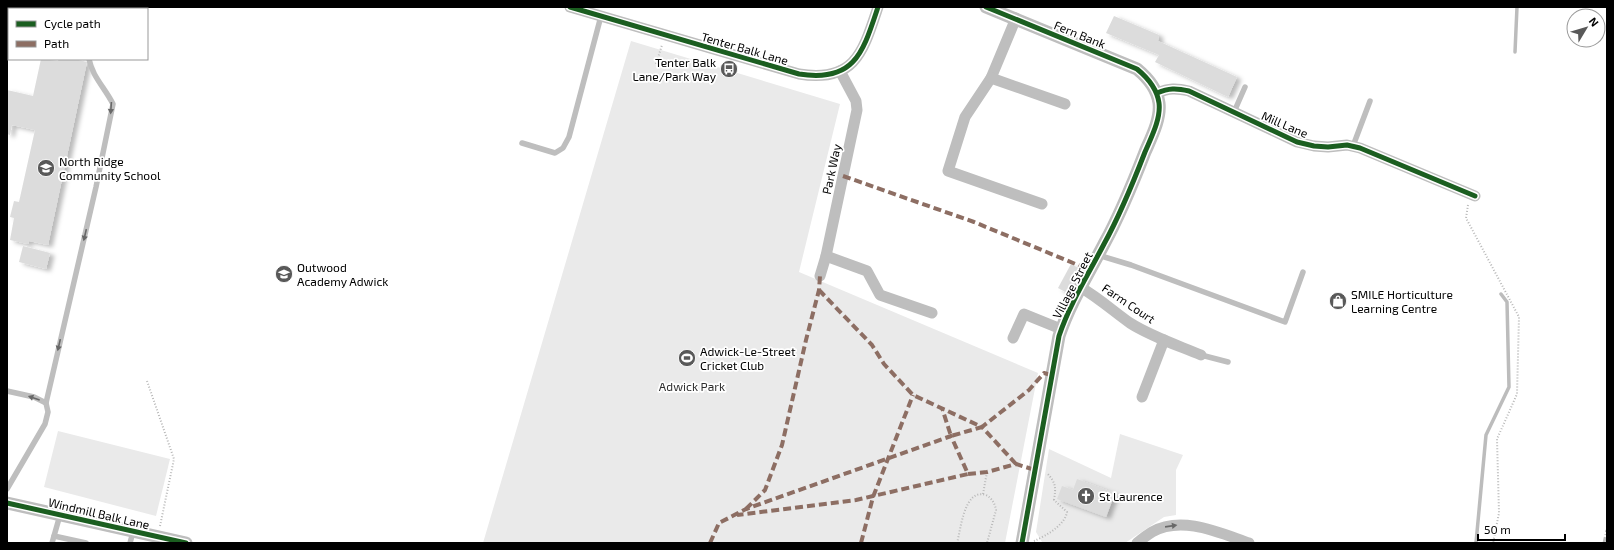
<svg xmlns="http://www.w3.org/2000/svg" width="1614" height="550" font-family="'Exo 2',sans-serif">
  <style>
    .green { fill: #eaeaea }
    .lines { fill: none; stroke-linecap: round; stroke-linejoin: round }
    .stream { stroke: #bcbcbc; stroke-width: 3.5 }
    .building { fill: #dcdcdc; filter: url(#shadow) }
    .path { stroke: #b8b8b8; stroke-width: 2; stroke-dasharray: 1 2; stroke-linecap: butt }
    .service { stroke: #bebebe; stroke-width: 5.5 }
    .minor { stroke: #bebebe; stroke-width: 11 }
    .tertiary { stroke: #bebebe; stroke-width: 13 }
    .rail { stroke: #bdbdbd; stroke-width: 3; stroke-dasharray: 6 2 1 2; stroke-linecap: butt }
    .quiet { stroke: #8d6e63; stroke-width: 4; stroke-dasharray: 8 4; stroke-linecap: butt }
    .cycleway-casing { stroke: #fff; stroke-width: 8 }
    .cycleway { stroke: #1b5e20; stroke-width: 5 }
    .oneway { fill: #686868 }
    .labels { text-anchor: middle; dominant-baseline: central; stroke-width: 3.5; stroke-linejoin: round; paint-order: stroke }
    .street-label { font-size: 12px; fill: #000; stroke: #fff }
    .poi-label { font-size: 12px; fill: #000; stroke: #fff; text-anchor: start }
    .park-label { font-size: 12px; fill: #2f2f2f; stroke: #fff }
  </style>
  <defs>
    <filter id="shadow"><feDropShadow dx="4.5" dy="2.5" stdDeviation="2" flood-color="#0004"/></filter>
  </defs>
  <rect width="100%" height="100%" fill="#fff"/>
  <g class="green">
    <polygon points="631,41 840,104 799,272 1038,373 1005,543 483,543"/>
    <polygon points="58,431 170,459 156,516 44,487"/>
    <polygon points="1120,434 1183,455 1176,470 1176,515 1164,517 1125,543 1042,542 1036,532 1049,449 1111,478"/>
  </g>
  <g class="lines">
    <g class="stream">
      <polyline points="1515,52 1517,7"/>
      <polyline points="1476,543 1486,435 1509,387 1507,302 1501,294"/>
    </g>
  </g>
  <g class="building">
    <polygon points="1114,16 1159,35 1158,41 1237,77 1228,97 1155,62 1159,55 1106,33"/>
    <polygon points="41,59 58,61 59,59 74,59 87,62 48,245 29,241 28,244 10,240 14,218 10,217 14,201 19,202 35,130 12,125 10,135 7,134 7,90 33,96"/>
    <polygon points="23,246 50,253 46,269 19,262"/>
    <polygon points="1071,264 1084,271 1071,295 1058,288"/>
    <polygon points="1077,479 1115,493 1106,517 1057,499 1062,486 1073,490"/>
  </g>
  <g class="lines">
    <g class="path">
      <polyline points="656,64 662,45"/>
      <polyline points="1468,205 1466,218 1519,317 1517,394 1497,439 1499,513 1493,543"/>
      <polyline points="147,381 174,459 160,526"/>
      <polyline points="983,494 987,472"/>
      <path d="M1034 541C1046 536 1065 525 1067 512L1054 500C1056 487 1056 483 1047 473"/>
      <path d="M957 543C961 529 964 488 986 495 992 498 995 504 996 510L987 543"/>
    </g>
    <g class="service">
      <polyline points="99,9 100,7"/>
      <polyline points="1234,112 1245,87"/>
      <polyline points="522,143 555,153 563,148 569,137 601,16"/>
      <polyline points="1353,146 1370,101"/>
      <polyline points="1098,255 1131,265 1285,322 1303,272"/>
      <polyline points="1201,355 1228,362"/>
      <polyline points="7,391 34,397 46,403"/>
      <path d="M7 489 45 424 48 412 46 403 96 187 113 104C105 88 92 76 89 59"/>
      <polyline points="54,536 86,543"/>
      <polyline points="52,543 60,515"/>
      <polyline points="130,543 133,532"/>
    </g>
    <g class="minor">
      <path d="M570 7 799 74C855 83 863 52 878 7"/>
      <polyline points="1016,18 991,78 965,117 948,171 1042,204"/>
      <polyline points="991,78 1065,104"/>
      <path d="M1157 93C1169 88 1176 88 1189 91L1297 142 1314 146 1328 147 1347 145 1360 148 1475 196"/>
      <polyline points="826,256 867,271 880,295 932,313"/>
      <polyline points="820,276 826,256 857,110 856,101 840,71"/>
      <path d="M1080 287C1099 298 1113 311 1130 323 1152 337 1177 345 1201 355"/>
      <polyline points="1013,338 1024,314 1061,329"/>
      <polyline points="1142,397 1164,340"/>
      <path d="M1137 543C1142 539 1147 535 1152 532 1182 515 1220 533 1249 543"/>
    </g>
    <g class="tertiary">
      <path d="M986 7 1137 69C1148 78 1157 88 1159 103 1161 119 1151 138 1145 152 1133 183 1120 215 1104 244 1088 275 1070 303 1059 336L1022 543"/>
      <polyline points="7,503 186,543"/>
    </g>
    <polyline class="rail" points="1604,543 1607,530"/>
    <g class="quiet">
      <polyline points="843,176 974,222 1090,270"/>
      <polyline points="819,290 872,345 884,364 913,395 982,427 951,436 942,408"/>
      <polyline points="1016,464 982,427 1029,390 1044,373 1051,375"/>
      <polyline points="968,474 987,472 1016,464 1035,470"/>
      <polyline points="746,509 765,490 782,445 806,340 819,290 820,276"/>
      <polyline points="710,543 719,523 746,509 951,436 968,474 856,500 737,515"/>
      <polyline points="861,543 873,497 913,395"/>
    </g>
    <defs>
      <g id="cycleway">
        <path d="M570 7 799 74C855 83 863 52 878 7"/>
        <path d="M986 7 1137 69C1148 78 1157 88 1159 103 1161 119 1151 138 1145 152 1133 183 1120 215 1104 244 1088 275 1070 303 1059 336L1022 543"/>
        <path d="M1157 93C1169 88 1176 88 1189 91L1297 142 1314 146 1328 147 1347 145 1360 148 1475 196"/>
        <polyline points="7,503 186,543"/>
      </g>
    </defs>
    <use href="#cycleway" class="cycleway-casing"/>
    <use href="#cycleway" class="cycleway"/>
  </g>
  <defs><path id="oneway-solid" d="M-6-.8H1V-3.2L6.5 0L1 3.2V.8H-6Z"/></defs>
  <g class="oneway">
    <use href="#oneway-solid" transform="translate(111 108) rotate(94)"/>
    <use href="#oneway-solid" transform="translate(85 235) rotate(103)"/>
    <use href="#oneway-solid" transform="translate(59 345) rotate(103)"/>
    <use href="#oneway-solid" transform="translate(34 398) rotate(-161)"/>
    <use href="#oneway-solid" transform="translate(1171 526) rotate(-8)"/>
  </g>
  <defs>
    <symbol id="bus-disc" viewBox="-11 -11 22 22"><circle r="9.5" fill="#595959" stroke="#fff"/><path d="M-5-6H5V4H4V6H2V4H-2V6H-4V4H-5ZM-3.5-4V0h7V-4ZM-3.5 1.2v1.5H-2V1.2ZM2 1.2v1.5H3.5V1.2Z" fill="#fff"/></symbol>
    <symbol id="school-disc" viewBox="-11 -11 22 22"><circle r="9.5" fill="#595959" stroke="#fff"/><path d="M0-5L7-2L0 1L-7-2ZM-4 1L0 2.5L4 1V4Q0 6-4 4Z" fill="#fff"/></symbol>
    <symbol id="shop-disc" viewBox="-11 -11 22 22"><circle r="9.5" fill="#595959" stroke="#fff"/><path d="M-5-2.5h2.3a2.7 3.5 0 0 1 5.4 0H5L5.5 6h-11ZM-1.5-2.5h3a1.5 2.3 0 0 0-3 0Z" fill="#fff"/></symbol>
    <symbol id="stadium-disc" viewBox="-11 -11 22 22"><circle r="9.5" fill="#595959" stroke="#fff"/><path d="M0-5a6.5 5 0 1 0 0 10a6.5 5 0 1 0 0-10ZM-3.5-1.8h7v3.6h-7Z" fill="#fff"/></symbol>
    <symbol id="church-disc" viewBox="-11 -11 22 22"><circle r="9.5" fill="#595959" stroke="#fff"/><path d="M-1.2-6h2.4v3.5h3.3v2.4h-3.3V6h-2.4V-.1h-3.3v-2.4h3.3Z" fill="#fff"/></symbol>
  </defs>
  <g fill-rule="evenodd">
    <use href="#bus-disc" x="719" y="59" width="20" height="20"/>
    <use href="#school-disc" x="36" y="158" width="20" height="20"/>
    <use href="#school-disc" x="274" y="264" width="20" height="20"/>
    <use href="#shop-disc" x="1328" y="291" width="20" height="20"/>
    <use href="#stadium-disc" x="677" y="348" width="20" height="20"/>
    <use href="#church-disc" x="1076" y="486" width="20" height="20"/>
  </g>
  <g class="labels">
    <g class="street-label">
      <text transform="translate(1080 34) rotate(22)">Fern Bank</text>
      <text transform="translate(745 48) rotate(16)">Tenter Balk Lane</text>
      <text transform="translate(1285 124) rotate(23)">Mill Lane</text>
      <text transform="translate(831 169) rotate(-78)">Park Way</text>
      <text transform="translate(1072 285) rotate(-63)">Village Street</text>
      <text transform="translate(1129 303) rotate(34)">Farm Court</text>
      <text transform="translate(99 513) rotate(13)">Windmill Balk Lane</text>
    </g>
    <g class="poi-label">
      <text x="716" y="62" text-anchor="end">Tenter Balk<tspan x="716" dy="14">Lane/Park Way</tspan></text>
      <text x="59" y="161">North Ridge<tspan x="59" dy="14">Community School</tspan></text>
      <text x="297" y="267">Outwood<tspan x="297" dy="14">Academy Adwick</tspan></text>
      <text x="1351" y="294">SMILE Horticulture<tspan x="1351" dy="14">Learning Centre</tspan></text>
      <text x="700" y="351">Adwick-Le-Street<tspan x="700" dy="14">Cricket Club</tspan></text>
      <text x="1099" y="496">St Laurence</text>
    </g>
    <g class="park-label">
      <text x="692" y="386">Adwick Park</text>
    </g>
  </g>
  <rect width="1614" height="550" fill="none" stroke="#000000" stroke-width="16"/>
  <rect x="8" y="8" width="140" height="52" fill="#ffffff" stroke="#999999"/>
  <rect x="16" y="21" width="20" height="6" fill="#1b5e20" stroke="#999999"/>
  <text x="44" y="28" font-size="12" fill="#000000">Cycle path</text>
  <rect x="16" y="41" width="20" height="6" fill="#8d6e63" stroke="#999999"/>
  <text x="44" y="48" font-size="12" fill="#000000">Path</text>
  <g transform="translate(1586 28) rotate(52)"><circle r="19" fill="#ffffff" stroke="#999999"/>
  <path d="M0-3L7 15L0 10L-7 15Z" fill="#595959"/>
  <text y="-6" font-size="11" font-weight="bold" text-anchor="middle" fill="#000000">N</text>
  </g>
  <path d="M1478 534v6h87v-6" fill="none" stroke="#000000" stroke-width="2"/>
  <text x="1484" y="534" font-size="12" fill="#000000" stroke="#ffffff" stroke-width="3" paint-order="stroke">50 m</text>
</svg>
